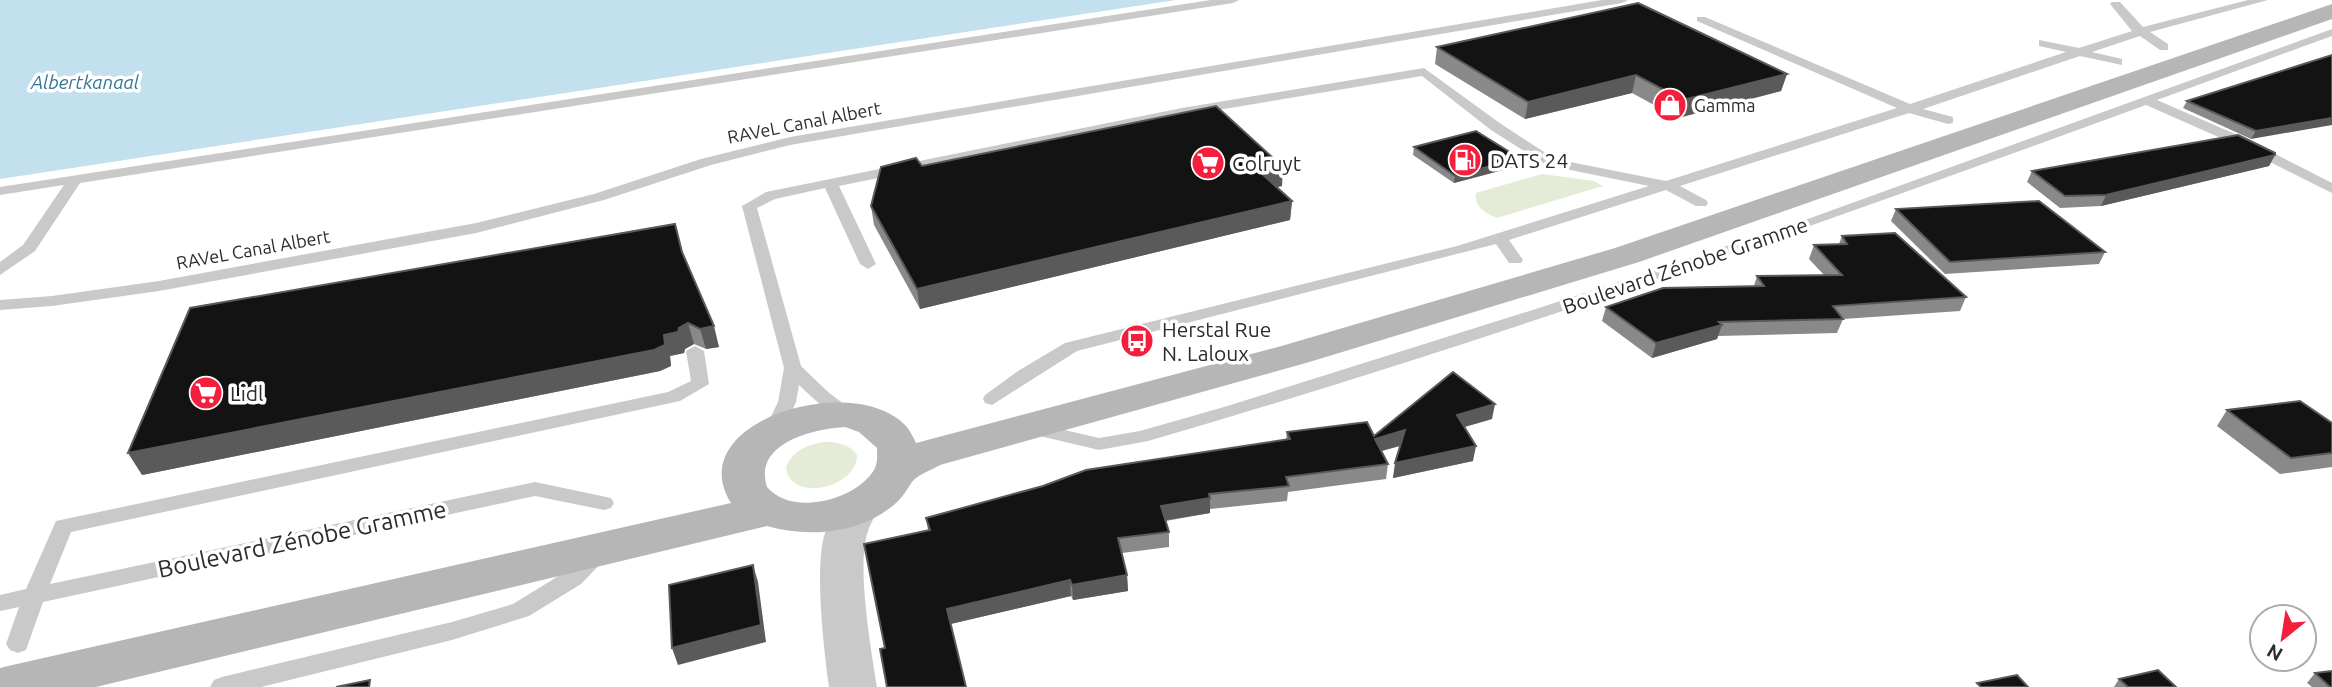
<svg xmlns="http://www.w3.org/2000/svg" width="2332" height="687" font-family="Ubuntu,sans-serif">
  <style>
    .green { fill: #e4ecd8 }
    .water { fill: #c2e0ed }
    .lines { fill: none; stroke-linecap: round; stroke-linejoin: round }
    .lane { fill: #c9c9c9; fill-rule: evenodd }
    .street { fill: #c9c9c9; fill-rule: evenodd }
    .secondary { fill: #b6b6b6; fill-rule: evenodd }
    .wall { fill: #898989 }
    .shaded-wall { fill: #5a5a5a }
    .building { fill: #131313; stroke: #5a5a5a; stroke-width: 2 }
    .labels { text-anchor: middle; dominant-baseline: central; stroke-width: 7; stroke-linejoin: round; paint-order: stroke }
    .far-poi-label { font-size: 18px; fill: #2c2c2c; stroke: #fff; text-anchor: start }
    .far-street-label { font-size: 18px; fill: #2c2c2c; stroke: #fff }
    .far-water-label { font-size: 19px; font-style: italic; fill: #357694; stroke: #fff }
    .poi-label { font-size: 21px; fill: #2c2c2c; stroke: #fff; text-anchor: start }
    .street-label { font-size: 21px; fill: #2c2c2c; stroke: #fff }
    .near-street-label { font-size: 24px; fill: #2c2c2c; stroke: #fff }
  </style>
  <rect width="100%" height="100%" fill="#fff"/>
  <g class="green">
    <path d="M1542 174 1594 181 1603 186 1497 218C1485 213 1474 207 1476 193Z"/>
    <path d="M824 442C838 442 849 444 857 455 857 489 789 503 786 467 793 450 807 445 824 442Z"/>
  </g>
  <polygon class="water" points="0,0 1176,0 0,179"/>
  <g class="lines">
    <g class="lane">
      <polygon points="1211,0 1239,0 1233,3 80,183 35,251 0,275 0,262 23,245 64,185 0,195 0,187"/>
      <polygon points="1602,0 1628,0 1622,3 790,145 711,165 604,200 476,233 159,291 52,306 0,310 0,300 52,296 159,281 476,223 594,194 701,159 790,137"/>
      <path d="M2248 0H2268L2150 32 2168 44V50H2160L2140 36 2092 52 2122 59V65L2080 56 1923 109 1953 117V123L1948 124 1909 113 1680 186 1706 200 1708 203 1706 206H1696L1666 190 1509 240 1523 260 1521 263H1509L1496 244 1077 351 992 405 985 403 983 399 985 395 1018 371 1065 343 1457 246 1649 186 1546 165 1491 130 1422 76 1182 116 839 186 876 264 868 269 860 264 825 188 775 199 757 208 801 366 828 392 857 414 848 420C829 415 813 398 799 385L796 402 781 435H767L764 431 778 402 784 368 742 206 766 192 1182 108 1424 68 1501 124 1555 159 1666 181 1897 108 1697 21V17H1705L1910 104 2066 52 2039 46V40L2079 48 2132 31 2110 4 2112 2H2120L2143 27Z"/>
      <path d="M2332 29V36L2157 100 2242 137 2332 183V193L2232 143 2146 105C1816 226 1485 343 1148 441L1099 450 1023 432 1020 428 1023 424 1030 422 1099 438 1140 431 1224 407 1539 308 1805 220Z"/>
      <polygon points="695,346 704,351 709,384 680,401 71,532 50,584 535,482 611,498 614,503 611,508 604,510 535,496 43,602 26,650 18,653 10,650 6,644 19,607 0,611 0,595 26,589 56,521 668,392 691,381 686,351"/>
      <polygon points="597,548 605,551 608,556 581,584 529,616 452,640 261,687 210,687 214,680 222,677 452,622 513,604 565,572 589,551"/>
    </g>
    <path class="street" d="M860 490 875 494 881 504C876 514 870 524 867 534 857 568 871 650 877 687H829C824 651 814 566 825 533 830 520 838 506 845 494Z"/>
    <path class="secondary" d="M2332 4V19L1639 262 1306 363 940 465C932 470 918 474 912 482 907 489 903 497 896 503 861 534 810 538 767 526L96 687H0V668L8 666 731 503C680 421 853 371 905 425 910 430 913 437 916 443L1278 347 1615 248ZM845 427 859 432 877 448C877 456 878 463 874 470 856 500 792 517 767 487 753 443 813 429 845 427Z"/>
  </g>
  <g class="wall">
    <polygon points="1437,47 1787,74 1781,91 1678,118 1632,93 1525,119 1435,64"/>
    <polygon points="2332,55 2251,139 2183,108 2187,101"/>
    <polygon points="1414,147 1518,166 1454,183 1413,155"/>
    <polygon points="2275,155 2269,166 2101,206 2060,208 2027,182 2032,171"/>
    <polygon points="922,166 1282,186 1276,187 1292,201 1290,220 920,309 874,225 871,206"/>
    <polygon points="1896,209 2105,252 2099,264 1945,274 1891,221"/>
    <polygon points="1842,236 1966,297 1960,311 1843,319 1837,333 1718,336 1717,339 1652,358 1602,321 1606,307 1754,286 1757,276 1824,275 1809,259 1814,245 1839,244"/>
    <polygon points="682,252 719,347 706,349 694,344 685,349 684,353 670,356 671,366 660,371 142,475"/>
    <polygon points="2227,410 2332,423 2332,467 2280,474 2217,426"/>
    <polygon points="1492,419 1464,427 1473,461 1393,478 1400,446 1382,451 1388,464 1386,479 1288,492 1287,501 1210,509 1210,513 1166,521 1169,532 1169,547 1122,553 1127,575 1128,591 1073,600 1071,596 951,624 885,648 928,530 926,518 1286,440 1287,432 1374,436"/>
    <polygon points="2315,673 2332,687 2312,687 2307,683"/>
    <polygon points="2119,679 2176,687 2114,687"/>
  </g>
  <g class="shaded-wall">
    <polygon points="1787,74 1781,91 1678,118 1683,100"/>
    <polygon points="1636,75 1632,93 1525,119 1528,102"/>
    <polygon points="2332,118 2332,125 2251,139 2256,131"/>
    <polygon points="2275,155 2269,166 2101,206 2106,195"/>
    <polygon points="1519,158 1518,166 1454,183 1455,176"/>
    <polygon points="1283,167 1282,186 1260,191 1260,172"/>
    <polygon points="1292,201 1290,220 920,309 917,289"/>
    <polygon points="688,323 694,344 685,349 684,353 670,356 671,366 660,371 142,475 128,453 664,335"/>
    <polygon points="1722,325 1717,339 1652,358 1656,343"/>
    <polygon points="714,326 719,347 706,349 700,329"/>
    <polygon points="1495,404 1492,419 1454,430 1457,415"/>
    <polygon points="1405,430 1403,445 1373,453 1375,439"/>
    <polygon points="1476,446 1473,461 1393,478 1395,463"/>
    <polygon points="1210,498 1210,513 1161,521 1161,506"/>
    <polygon points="753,565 758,582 766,642 678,665 672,648"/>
    <polygon points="1127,575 1128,591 1073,600 1072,585"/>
    <polygon points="1070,580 1071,596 950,624 947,609"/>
  </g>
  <g class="building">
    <polygon points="1638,3 1787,74 1683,100 1636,75 1528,102 1437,47"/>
    <polygon points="2332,55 2332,118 2256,131 2187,101"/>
    <polygon points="1216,106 1283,167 1260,172 1292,201 917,289 871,206 881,167 916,158 922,166"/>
    <polygon points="1476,131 1519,158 1455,176 1414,147"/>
    <polygon points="2238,135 2275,153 2275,155 2106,195 2065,196 2032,171"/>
    <polygon points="2039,201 2105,252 1950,262 1896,209"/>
    <polygon points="675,224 682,252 714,326 700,329 688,323 679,328 678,332 664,335 665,345 654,350 128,453 190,308"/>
    <polygon points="1895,233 1966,297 1833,306 1843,319 1719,322 1722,325 1656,343 1606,307 1663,288 1764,286 1757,276 1842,275 1814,245 1847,244 1842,236"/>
    <polygon points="1453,372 1495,404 1457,415 1476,446 1395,463 1405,430 1375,439 1388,464 1286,477 1289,486 1209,494 1210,498 1161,506 1169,532 1118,538 1127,575 1072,585 1070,580 947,609 966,687 887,687 880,649 885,648 864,544 930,530 926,518 1043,486 1086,470 1290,439 1287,432 1367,422 1374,436"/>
    <polygon points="2300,401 2332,423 2332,453 2291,458 2227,410"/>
    <polygon points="753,565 761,625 672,648 669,585"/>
    <polygon points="2158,670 2176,687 2128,687 2119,679"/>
    <polygon points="2332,671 2332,687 2330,687 2315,673"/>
    <polygon points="2017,675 2028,687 1981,687 1977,683"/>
    <polygon points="370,680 369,687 336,687"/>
  </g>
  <defs>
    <symbol id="shop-disc" viewBox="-11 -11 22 22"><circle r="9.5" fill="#f31f3d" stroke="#fff"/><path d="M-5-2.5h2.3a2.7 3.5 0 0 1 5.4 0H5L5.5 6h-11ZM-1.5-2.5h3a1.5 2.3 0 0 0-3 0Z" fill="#fff"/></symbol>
    <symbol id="fuel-disc" viewBox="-11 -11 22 22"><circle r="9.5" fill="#f31f3d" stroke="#fff"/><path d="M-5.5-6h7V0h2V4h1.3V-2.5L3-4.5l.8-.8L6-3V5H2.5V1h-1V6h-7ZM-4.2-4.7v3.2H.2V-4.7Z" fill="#fff"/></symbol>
    <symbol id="supermarket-disc" viewBox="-11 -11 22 22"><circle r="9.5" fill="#f31f3d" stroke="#fff"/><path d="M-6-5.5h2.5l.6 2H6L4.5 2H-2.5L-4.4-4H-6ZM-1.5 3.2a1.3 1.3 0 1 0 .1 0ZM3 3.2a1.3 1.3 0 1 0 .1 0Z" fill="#fff"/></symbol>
    <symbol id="bus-disc" viewBox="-11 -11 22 22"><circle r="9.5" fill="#f31f3d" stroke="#fff"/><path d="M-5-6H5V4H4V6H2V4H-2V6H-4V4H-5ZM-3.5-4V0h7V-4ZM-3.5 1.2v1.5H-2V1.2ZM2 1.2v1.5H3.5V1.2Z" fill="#fff"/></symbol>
  </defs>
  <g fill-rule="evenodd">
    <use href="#shop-disc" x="1651" y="86" width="38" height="38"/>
    <use href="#fuel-disc" x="1446" y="141" width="38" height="38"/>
    <use href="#supermarket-disc" x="1189" y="144" width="38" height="38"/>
    <use href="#bus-disc" x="1118" y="322" width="38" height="38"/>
    <use href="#supermarket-disc" x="187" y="374" width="38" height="38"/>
  </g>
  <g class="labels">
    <g class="far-poi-label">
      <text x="1694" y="105">Gamma</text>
    </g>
    <g class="far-street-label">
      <text transform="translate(804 122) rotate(-11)">RAVeL Canal Albert</text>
      <text transform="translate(253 249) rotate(-10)">RAVeL Canal Albert</text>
    </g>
    <g class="far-water-label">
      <text x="85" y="82">Albertkanaal</text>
    </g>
    <g class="poi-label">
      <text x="1490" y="160">DATS 24</text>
      <text x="1232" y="163">Colruyt</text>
      <text x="1162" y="329">Herstal Rue<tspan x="1162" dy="24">N. Laloux</tspan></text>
      <text x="230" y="393">Lidl</text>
    </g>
    <g class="street-label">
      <text transform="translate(1685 265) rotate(-19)">Boulevard Zénobe Gramme</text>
    </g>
    <g class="near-street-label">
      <text transform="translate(302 539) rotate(-12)">Boulevard Zénobe Gramme</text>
    </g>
  </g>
  <g transform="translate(2283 638) rotate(210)"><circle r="33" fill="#ffffff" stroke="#ababab" stroke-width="2"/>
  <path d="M0-5L12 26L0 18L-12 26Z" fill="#f31f3d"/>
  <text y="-10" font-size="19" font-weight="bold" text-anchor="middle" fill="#2c2c2c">N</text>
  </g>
</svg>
